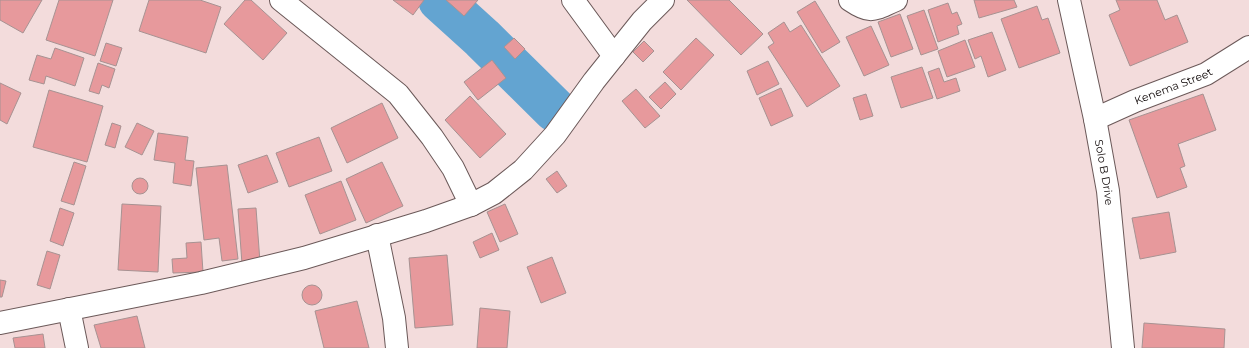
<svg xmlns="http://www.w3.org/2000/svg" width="1249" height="348" font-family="Montserrat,sans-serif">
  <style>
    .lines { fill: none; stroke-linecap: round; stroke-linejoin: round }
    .river { stroke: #63a4d1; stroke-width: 44 }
    .building { fill: #e7999c; stroke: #a79292 }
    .street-casing { stroke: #6b5959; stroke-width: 24 }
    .street { stroke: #fff; stroke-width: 22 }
    .labels { text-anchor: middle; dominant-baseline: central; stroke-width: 3; stroke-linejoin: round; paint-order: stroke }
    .street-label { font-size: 11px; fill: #110a0a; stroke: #f3dcdc }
  </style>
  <rect width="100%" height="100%" fill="#f3dcdc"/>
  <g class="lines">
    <polyline class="river" points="440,0 482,38 555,110"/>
  </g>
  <g class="building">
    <polygon points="0,0 42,0 23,33 0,20"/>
    <polygon points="59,0 113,0 95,56 46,40"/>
    <polygon points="149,0 200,0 221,7 206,53 139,31"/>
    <polygon points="245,0 251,0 287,33 263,60 224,24"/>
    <polygon points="393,0 424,0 413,15"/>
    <polygon points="446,0 478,0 464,16"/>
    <polygon points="687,0 729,0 763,34 741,55"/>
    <polygon points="974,0 1014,0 1017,7 979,18"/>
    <polygon points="1116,0 1157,0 1165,20 1177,15 1188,42 1130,66 1109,15 1120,10"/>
    <polygon points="815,1 840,42 822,53 797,12"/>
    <polygon points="948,3 952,14 957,12 962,24 957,26 959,34 938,42 928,10"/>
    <polygon points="1037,6 1042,20 1048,18 1060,53 1019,68 1001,19"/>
    <polygon points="924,10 938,49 921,55 907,16"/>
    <polygon points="900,14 913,49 891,57 878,22"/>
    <polygon points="784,22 790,32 801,25 840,86 807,107 768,47 774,43 768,33"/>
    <polygon points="871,26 889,65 864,76 846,37"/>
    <polygon points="992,32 1006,70 988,77 981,56 975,59 968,40"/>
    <polygon points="514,38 525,49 515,59 504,47"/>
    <polygon points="696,38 714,55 681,90 663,72"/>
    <polygon points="965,40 975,67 947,77 938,51"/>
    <polygon points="644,41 654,51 643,62 633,52"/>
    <polygon points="106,43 122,48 116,66 100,61"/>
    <polygon points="55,48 84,58 75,86 46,76 44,84 29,80 37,55 51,59"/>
    <polygon points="492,60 506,78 478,100 464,82"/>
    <polygon points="768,61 779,84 757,95 747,71"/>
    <polygon points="98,63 115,69 109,88 102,85 99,94 89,91"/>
    <polygon points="922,67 933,98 901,108 891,77"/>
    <polygon points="939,68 944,82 956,78 960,91 937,99 928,72"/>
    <polygon points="665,82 676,94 661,109 649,97"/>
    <polygon points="0,83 21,93 7,124 0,120"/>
    <polygon points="781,88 793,116 771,126 759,98"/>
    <polygon points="636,89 660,116 645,128 622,101"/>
    <polygon points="49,90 103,106 87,162 33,147"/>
    <polygon points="866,94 873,116 860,120 853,98"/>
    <polygon points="1203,94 1216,130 1178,144 1185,166 1180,168 1187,187 1157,198 1129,120"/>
    <polygon points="470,96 506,134 480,158 445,120"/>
    <polygon points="382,103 398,138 347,163 331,128"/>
    <polygon points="112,123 121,126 115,148 105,145"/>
    <polygon points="137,123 154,131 142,155 125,147"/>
    <polygon points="158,133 188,137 185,160 194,161 191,186 173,183 175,163 154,160"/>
    <polygon points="319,137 332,171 289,187 276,153"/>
    <polygon points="267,155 278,182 248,193 238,165"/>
    <polygon points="74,162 86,166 74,205 61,201"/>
    <polygon points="382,162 403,206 366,223 346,179"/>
    <polygon points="227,165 238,259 222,261 219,238 204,240 196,168"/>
    <polygon points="557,171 567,186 557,193 546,179"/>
    <circle cx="140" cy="186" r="8"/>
    <polygon points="341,181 356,220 320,234 305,195"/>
    <polygon points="122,204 161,206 158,272 118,270"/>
    <polygon points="505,204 518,234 500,242 487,212"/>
    <polygon points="60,208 74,213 63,246 50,241"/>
    <polygon points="256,208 260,262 242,264 238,209"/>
    <polygon points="1169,212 1176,252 1140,259 1132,218"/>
    <polygon points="492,233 499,250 480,258 473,242"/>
    <polygon points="201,242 203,272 173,273 172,259 187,258 186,243"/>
    <polygon points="47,251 60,255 50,289 37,285"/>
    <polygon points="447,255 453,325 415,328 409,258"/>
    <polygon points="552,257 566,293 541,303 527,267"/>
    <polygon points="0,280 6,281 2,297 0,297"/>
    <circle cx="312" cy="295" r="10"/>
    <polygon points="357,301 369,348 324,348 315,311"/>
    <polygon points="480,308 510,311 507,348 477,348"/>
    <polygon points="137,316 145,348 101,348 94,325"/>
    <polygon points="1144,323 1225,329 1224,348 1142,348"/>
    <polygon points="43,334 45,348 15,348 13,338"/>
  </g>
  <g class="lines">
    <defs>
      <g id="street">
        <polyline points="281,0 398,94 432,137 453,168 471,205"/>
        <polyline points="573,0 614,56"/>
        <path d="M850 0C872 15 874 9 896 0"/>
        <path id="s1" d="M1069 0 1095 119 1108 191 1123 348"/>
        <path id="s2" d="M1095 119 1135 101 1206 74 1249 47"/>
        <polyline points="377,235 394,318 397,348"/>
        <polyline points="69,309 77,348"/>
        <polyline points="0,323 201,283 304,258 426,221 471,205 494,193 523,170 555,135 594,81 642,21 663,0"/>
      </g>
    </defs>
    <use href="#street" class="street-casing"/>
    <use href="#street" class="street"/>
  </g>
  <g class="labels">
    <g class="street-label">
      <text stroke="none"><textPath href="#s2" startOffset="85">Kenema Street</textPath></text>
      <text stroke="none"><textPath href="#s1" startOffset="176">Solo B Drive</textPath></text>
    </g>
  </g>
</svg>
